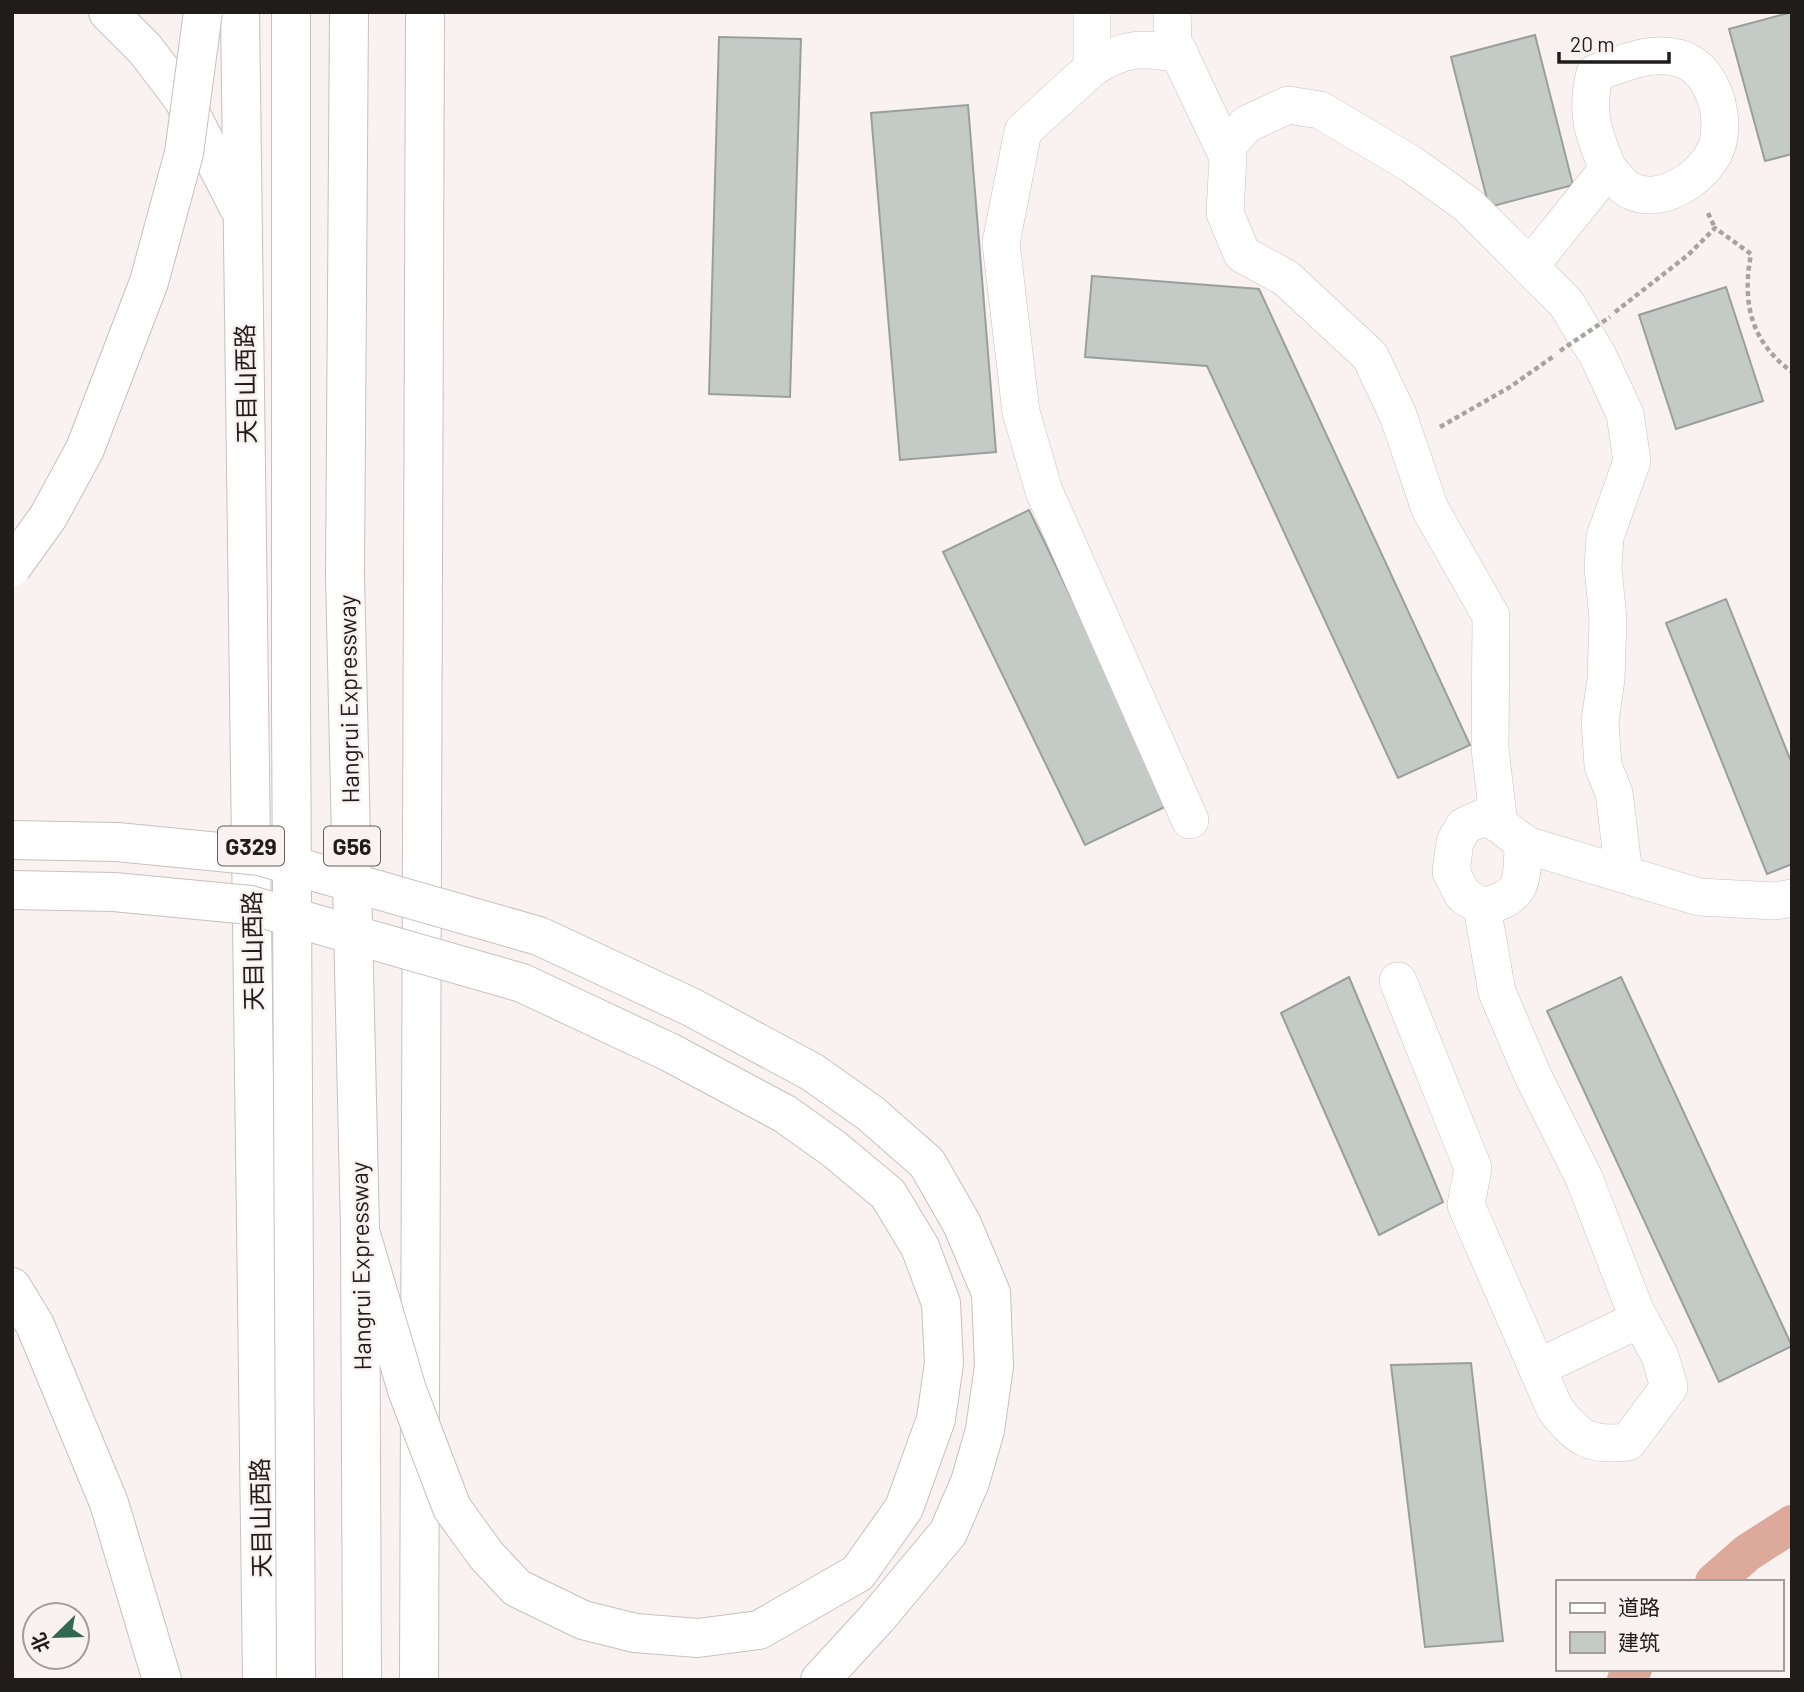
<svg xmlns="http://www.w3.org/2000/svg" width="1804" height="1692" font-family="Barlow,'Noto Sans SC',sans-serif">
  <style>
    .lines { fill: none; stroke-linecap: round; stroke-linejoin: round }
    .canal { stroke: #dca99a; stroke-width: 38 }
    .building { fill: #c4cbc7; stroke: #999f9c; stroke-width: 2 }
    .minor-casing { stroke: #c7c0be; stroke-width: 38 }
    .highway-casing { stroke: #c7c0be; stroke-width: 40 }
    .path { stroke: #a8a2a0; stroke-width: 4.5; stroke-dasharray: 5 3.5; stroke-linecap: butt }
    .minor { stroke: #fff; stroke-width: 37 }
    .highway { stroke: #fff; stroke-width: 38 }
    .highway-bridge-casing { stroke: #c7c0be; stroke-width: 40; stroke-linecap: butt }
    .path-bridge { stroke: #a8a2a0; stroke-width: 4.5; stroke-dasharray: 5 3.5; stroke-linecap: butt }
    .highway-bridge { stroke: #fff; stroke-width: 38 }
    .labels { text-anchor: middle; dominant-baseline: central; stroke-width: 5; stroke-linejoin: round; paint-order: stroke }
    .shield { fill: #faf2f0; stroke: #615c5b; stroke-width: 2 }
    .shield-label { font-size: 23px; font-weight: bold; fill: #1f1c1b }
    .street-label { font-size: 24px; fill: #1f1c1b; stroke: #faf2f0 }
  </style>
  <rect width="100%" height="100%" fill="#faf2f0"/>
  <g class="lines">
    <g class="canal">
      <polyline points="1714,1582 1747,1553 1792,1524"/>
      <polyline points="1626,1680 1633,1669"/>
    </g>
  </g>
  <g class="building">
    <polygon points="1792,12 1792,154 1765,161 1729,29"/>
    <polygon points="1535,35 1573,185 1489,207 1451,57"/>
    <polygon points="719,37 801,39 790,397 709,394"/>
    <polygon points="968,105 996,452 900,460 871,113"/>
    <polygon points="1092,276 1259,289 1470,745 1398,778 1207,366 1085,357"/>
    <polygon points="1726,287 1763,401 1676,429 1639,315"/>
    <polygon points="1029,510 1171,804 1085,845 943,552"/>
    <polygon points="1726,599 1792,764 1792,864 1767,874 1666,623"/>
    <polygon points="1349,977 1443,1202 1379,1235 1281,1013"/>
    <polygon points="1621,977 1792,1346 1719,1382 1547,1011"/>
    <polygon points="1471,1363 1503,1641 1425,1647 1391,1365"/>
  </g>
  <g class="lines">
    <defs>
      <g id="minor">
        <polyline points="1092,12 1092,68 1023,131 1001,243 1021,412 1044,491 1190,820"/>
        <polyline points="1172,12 1173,41 1228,157 1225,213 1242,254 1286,278 1370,356 1398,415 1430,509 1491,616 1490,749 1499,824 1526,845 1699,897 1775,901 1792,898"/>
        <path d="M1092 68C1124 47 1143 47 1180 54"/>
        <polyline points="1225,148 1247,124 1288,105 1320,110 1411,164 1468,205 1566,303 1598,356 1625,414 1632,461 1605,537 1603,568 1608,619 1606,679 1600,721 1603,766 1614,793 1624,874"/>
        <path d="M1530 266 1608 169C1614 175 1623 188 1631 191 1663 207 1711 173 1718 142 1725 111 1711 66 1678 58 1650 50 1620 65 1595 73 1585 112 1593 133 1608 169"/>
        <path d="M1499 824 1484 817 1464 826 1455 842 1451 872 1463 895 1482 907C1525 897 1522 881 1523 842"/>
        <path d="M1398 981 1473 1168 1466 1205 1555 1409C1579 1439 1589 1446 1628 1442L1669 1387 1660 1356 1635 1310 1584 1178 1533 1076 1497 992 1482 907"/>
        <polyline points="1537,1368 1640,1319"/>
      </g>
      <g id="highway">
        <polyline points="108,12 145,49 183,99 238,206"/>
        <polyline points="240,12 262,1680"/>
        <polyline points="631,979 691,1007 812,1072 870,1113 927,1163 962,1224 991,1293 994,1366 985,1430 970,1482 948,1533 877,1618 820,1680"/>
        <polyline points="12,1287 35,1325 109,1503 162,1680"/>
        <polyline points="419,1680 425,12"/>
      </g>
    </defs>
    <use href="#minor" class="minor-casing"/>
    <use href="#highway" class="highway-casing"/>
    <g class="path">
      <polyline points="1708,213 1715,228"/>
      <path d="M1615 312 1688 255 1715 228 1751 254C1742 302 1750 341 1792 372"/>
      <polyline points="1440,427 1510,387 1554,356"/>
    </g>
    <use href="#minor" class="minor"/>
    <use href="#highway" class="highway"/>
    <defs>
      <g id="highway-bridge">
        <polyline points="291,12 291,703 296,1680"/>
        <polyline points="349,12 345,575 360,1231 362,1680"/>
        <polyline points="12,567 48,517 85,449 149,282 184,153 203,12"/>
        <polyline points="12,840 117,842 259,856 539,936 631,979"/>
        <polyline points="12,890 114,892 250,905 522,983 669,1052 785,1114 834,1149 888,1194 920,1247 941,1303 944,1363 936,1419 904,1508 858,1573 759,1630 698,1638 635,1633 583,1620 517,1588 486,1555 452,1508 407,1390 360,1231"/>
      </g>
    </defs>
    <use href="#highway-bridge" class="highway-bridge-casing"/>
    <polyline class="path-bridge" points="1560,351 1610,317"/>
    <use href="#highway-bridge" class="highway-bridge"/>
  </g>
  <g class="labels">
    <g class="shield">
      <rect x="218" y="826.5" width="66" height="39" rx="5"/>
      <rect x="324" y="826.5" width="56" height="39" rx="5"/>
    </g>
    <g class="shield-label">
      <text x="251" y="846">G329</text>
      <text x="352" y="846">G56</text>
    </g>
    <g class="street-label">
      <text transform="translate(245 384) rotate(-91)">天目山西路</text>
      <text transform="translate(348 699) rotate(-91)">Hangrui Expressway</text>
      <text transform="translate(252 951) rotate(-91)">天目山西路</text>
      <text transform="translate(360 1266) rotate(-91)">Hangrui Expressway</text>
      <text transform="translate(260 1518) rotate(-91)">天目山西路</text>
    </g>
  </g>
  <rect width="1804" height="1692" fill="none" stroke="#1f1c1b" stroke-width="28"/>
  <rect x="1556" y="1580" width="228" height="91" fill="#faf2f0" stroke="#a29c9b" stroke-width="2"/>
  <rect x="1570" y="1603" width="35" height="10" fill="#ffffff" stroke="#a29c9b" stroke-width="2"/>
  <text x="1618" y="1615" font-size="21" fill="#1f1c1b">道路</text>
  <rect x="1570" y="1632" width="35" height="21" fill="#c4cbc7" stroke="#a29c9b" stroke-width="2"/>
  <text x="1618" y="1650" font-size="21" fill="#1f1c1b">建筑</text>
  <g transform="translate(56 1636) rotate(247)"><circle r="33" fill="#faf2f0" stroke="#a29c9b" stroke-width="2"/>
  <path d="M0-5L12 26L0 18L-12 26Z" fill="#2f6952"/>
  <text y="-10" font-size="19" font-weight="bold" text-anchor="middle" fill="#1f1c1b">北</text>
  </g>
  <path d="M1559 52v10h110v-10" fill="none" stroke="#1f1c1b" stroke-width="3.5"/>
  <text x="1570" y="52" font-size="21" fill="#1f1c1b" stroke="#faf2f0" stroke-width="5" paint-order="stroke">20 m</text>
</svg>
